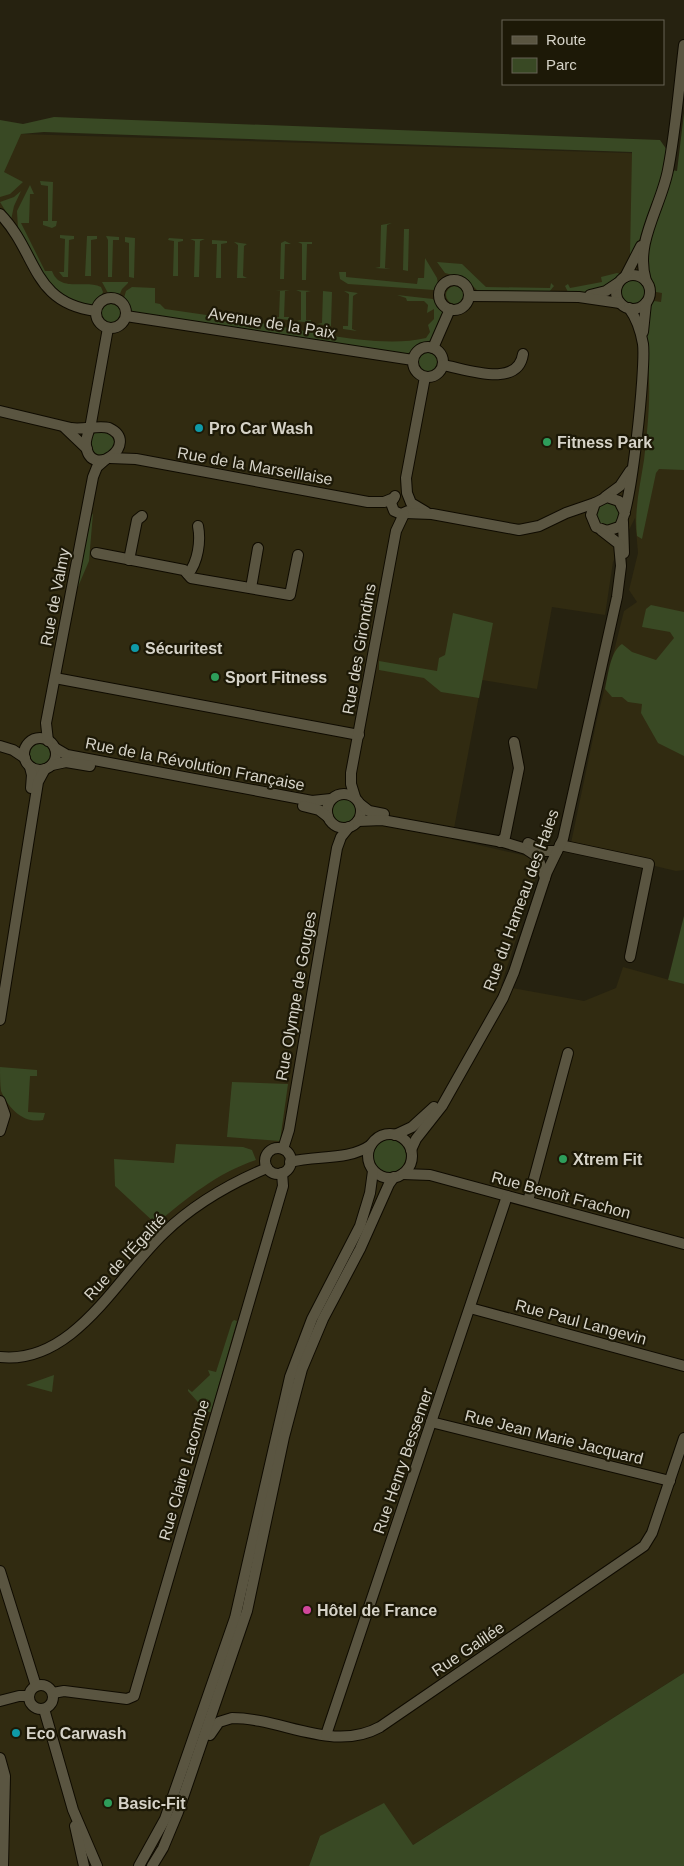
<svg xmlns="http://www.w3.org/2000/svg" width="684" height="1866" font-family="Arial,sans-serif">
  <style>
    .built { fill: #312b11 }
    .green { fill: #394924 }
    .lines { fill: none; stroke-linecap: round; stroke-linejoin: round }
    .minor-casing { stroke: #0f0b00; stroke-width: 12 }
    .minor { stroke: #5a5541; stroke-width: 10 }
    .culture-dot { fill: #0f9aa8; stroke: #1d1907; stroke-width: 2 }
    .leisure-dot { fill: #2e9e5b; stroke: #1d1907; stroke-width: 2 }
    .hotel-dot { fill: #d1479c; stroke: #1d1907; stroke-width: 2 }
    .labels { text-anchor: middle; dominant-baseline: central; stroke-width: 4.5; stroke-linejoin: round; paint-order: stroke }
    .street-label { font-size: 16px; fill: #d6d3c8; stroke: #1d1907 }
    .poi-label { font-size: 16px; font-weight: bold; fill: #d6d3c8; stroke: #1d1907; text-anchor: start }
  </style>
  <rect width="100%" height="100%" fill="#262210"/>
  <polygon class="built" points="0,129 21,134 659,154 664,272 658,338 684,463 684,870 676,871 655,866 653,861 571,843 597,719 624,611 637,602 629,590 638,553 635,518 613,562 605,615 552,607 537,689 482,680 452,839 531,857 537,874 501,986 584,1001 616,988 623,967 684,984 684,1673 413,1845 320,1836 309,1866 0,1866"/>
  <g class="green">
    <path d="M684 113V470L659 469 656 473 642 539 637 536C634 510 640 486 644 460 647 435 650 406 649 380 649 360 640 317 654 301L661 302 662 293 656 292 655 285 647 273 645 256 672 170 677 171Z"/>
    <path d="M54 117 660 140 667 150C662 186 651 225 630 255L632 152 44 132 21 134 4 172 23 182 10 194 0 197V120L23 124Z"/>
    <polygon points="40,181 53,182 52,221 57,221 56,226 52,228 43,225 43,221 48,221 48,186 41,185"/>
    <path d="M30 185 34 194H30L29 223H21L45 271H52C60 293 85 279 101 287L103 292 101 298 90 306 73 303 47 284 18 229 17 211Z"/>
    <polygon points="21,191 14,206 11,220 0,202 14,197"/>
    <polygon points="392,223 387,225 385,268 391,269 375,268 380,267 381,225"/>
    <polygon points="404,229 409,229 408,271 403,270"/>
    <polygon points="60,235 74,236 74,239 69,240 68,277 63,277 59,272 64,272 65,239 60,238"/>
    <polygon points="87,236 97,236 97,239 91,240 91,276 85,276"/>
    <polygon points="106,236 119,237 119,240 113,240 112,277 108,277 108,240"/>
    <polygon points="125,237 135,238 134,278 129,277 129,243 125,242"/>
    <polygon points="169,238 183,239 183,241 178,242 178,276 173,276 174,241 168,240"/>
    <polygon points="190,239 205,239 200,241 199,277 194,277 195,241"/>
    <polygon points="212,240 227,241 227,243 221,244 221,278 216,278 217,244 212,244"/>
    <polygon points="285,241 291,244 285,244 284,279 280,279 281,243"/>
    <polygon points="234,242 247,244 244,246 243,276 247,278 237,278 238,245"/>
    <polygon points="298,242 312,242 312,244 307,244 306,280 302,280 302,244"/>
    <polygon points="425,258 437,278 438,284 434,290 348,284 340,279 339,272 346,272 346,277 417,284 418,278 424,278"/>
    <polygon points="437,262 462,264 486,287 550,288 551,283 554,286 549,292 478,291 464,278 445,273"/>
    <path d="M617 273 620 274C607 289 588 295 568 292L565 286 568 284 570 288 602 282 601 277Z"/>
    <circle cx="633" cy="292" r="12"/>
    <polygon points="102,282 128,282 128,283 122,289 119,296 109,295"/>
    <circle cx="455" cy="295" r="9"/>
    <path d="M132 287 155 288V303L160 304 165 309 248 321 247 327 261 329V323C309 331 380 349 426 338L430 332 428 325 434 319V309L427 313 428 305 424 301H407L406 298 397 295 433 299 442 310 443 314 432 340 405 355 135 313 131 311 124 298 126 291Z"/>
    <polygon points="296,290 311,291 306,292 306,320 311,320 311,323 296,321 301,320 301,292"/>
    <polygon points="275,291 290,290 285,291 284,317 289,317 289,320 274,318 279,317 280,291"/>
    <polygon points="323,291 332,292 331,326 317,324 322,323"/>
    <polygon points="344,291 358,293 353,296 352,329 357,331 343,329 343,326 348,326 349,294"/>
    <circle cx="111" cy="314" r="10"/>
    <circle cx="427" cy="362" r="10"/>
    <circle cx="102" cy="443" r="12"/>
    <circle cx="608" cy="514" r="12"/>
    <polygon points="93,513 89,561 77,589 88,524"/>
    <path d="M651 605 684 612V756L658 743 641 713 642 704 628 702 622 697H612L605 689C608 676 610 651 622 644L632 652 656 660 674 638 670 632 642 627 646 609Z"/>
    <polygon points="453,613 493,623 479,698 441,692 424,678 379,670 379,661 437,671 439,658 445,655"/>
    <circle cx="40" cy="754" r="11"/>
    <circle cx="344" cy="811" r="12"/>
    <polygon points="684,916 684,984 668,980"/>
    <path d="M0 1067 37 1070V1076H30L28 1112 45 1113 43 1120C23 1124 8 1108 1 1091 0 1084 0 1074 0 1067Z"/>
    <polygon points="232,1082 288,1084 280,1141 227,1137"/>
    <circle cx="389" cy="1156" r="17"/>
    <path d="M176 1144 243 1147 252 1150 256 1160C217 1173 187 1198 156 1224L115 1186 114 1159 174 1163Z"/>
    <polygon points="234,1320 237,1321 211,1412 207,1412 188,1391 188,1389 192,1392 210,1375 208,1370 216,1372 232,1322"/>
    <polygon points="54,1375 52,1392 26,1385"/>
    <polygon points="684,1673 684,1866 309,1866 320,1836 384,1803 413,1845"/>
  </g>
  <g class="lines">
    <defs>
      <g id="minor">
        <path d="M0 214C38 253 31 303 96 311"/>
        <circle cx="633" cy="292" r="17"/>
        <polyline points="625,277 641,246"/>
        <circle cx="454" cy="295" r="15"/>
        <path d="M646 281C634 243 661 207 668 170 676 129 679 86 684 45"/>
        <polyline points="590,295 606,291 618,283"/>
        <polyline points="469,296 579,297 620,303"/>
        <circle cx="111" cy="313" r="15"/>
        <polyline points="126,316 413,360"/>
        <polyline points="643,332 646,303"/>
        <circle cx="428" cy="362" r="15"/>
        <polyline points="433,348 450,309"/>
        <path d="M443 365C466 369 518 389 523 354"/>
        <polyline points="425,377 406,478 407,493 411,503 426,512"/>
        <path d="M0 411 71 428C82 430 100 425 109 428 142 443 90 482 86 445 85 438 90 430 91 423L108 328"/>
        <polyline points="65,428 87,449"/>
        <polyline points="110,458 136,459 368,502 384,502 394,498"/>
        <polyline points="395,496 391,503 394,511 401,514 408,511"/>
        <polyline points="605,497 620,486 630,471"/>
        <polyline points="405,513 432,514 519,530 539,526 566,513 595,503"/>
        <path d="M625 513 619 501 607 497 595 503 591 515 596 527 607 531 619 527C631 514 646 367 643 344 641 332 637 319 629 308"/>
        <polyline points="623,522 624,553"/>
        <polyline points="96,553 184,570 191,578 290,595 298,555"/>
        <polyline points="129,560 137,520 142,516"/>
        <path d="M188 574C198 562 201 541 198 526"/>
        <polyline points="251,588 258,548"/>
        <polyline points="55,678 359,735"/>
        <circle cx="40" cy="754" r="16"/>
        <polyline points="48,741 46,723 93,477 97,467 105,460"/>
        <polyline points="0,746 13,750 25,758"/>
        <polyline points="55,748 67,755 312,801 331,799"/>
        <polyline points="52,765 66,762 90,766"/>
        <polyline points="30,767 32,775 31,788"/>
        <circle cx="344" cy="811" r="17"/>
        <polyline points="355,797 351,784 351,773 396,531 404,514"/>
        <polyline points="360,804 369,811 384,814"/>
        <polyline points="303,806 319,810 328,817"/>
        <polyline points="358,821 382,820 503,842 526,849 538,857 545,878"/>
        <polyline points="500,842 505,837 519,768 514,742"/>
        <polyline points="528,843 544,851 557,851"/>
        <polyline points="560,845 649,864 630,957"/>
        <polyline points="0,1020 38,782 45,769"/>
        <polyline points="0,1101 5,1115 0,1131"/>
        <circle cx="390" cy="1156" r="22"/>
        <polyline points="395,1135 412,1127 434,1107"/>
        <circle cx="278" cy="1161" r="13"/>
        <polyline points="283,1149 289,1130 337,848 341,837 349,827"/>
        <polyline points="411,1150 416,1139 442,1106 503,998 514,972 547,872 563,839 617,597 621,566 619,544 601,530"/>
        <path d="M290 1162C317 1155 348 1161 371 1145"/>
        <polyline points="403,1174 430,1175 684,1244"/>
        <polyline points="528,1201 568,1053"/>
        <polyline points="470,1308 684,1366"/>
        <path d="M0 1357C74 1365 118 1276 164 1233 194 1204 229 1184 267 1168"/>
        <polyline points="431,1422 670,1481"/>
        <polyline points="0,1571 36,1686"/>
        <circle cx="41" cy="1697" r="12"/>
        <polyline points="53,1693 64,1691 127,1699 134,1696 283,1186 282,1173"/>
        <polyline points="0,1701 19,1696 29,1696"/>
        <polyline points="44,1709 73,1810 97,1866"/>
        <path d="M210 1735 219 1722 232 1718C282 1718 333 1753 380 1727L644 1546 652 1533 684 1438"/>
        <polyline points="326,1735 507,1196"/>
        <polyline points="0,1758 5,1776 3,1866"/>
        <polyline points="75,1826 84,1866"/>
        <polyline points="139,1866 165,1819 235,1618 290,1377 312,1319 360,1226 370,1193 373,1171"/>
        <polyline points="152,1866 163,1848 178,1812 247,1611 284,1437 302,1369 323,1319 360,1249 389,1184 394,1177"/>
      </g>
    </defs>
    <use href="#minor" class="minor-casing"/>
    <use href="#minor" class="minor"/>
  </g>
  <g class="culture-dot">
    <circle cx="199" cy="428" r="5"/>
    <circle cx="135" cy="648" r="5"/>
    <circle cx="16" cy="1733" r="5"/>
  </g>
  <g class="leisure-dot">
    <circle cx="547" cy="442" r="5"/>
    <circle cx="215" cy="677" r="5"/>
    <circle cx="563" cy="1159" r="5"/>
    <circle cx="108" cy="1803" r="5"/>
  </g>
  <circle class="hotel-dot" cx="307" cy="1610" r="5"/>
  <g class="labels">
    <g class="street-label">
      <text transform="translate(272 323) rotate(9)">Avenue de la Paix</text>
      <text transform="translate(255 466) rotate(10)">Rue de la Marseillaise</text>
      <text transform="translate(55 597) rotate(-79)">Rue de Valmy</text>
      <text transform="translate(359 649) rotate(-80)">Rue des Girondins</text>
      <text transform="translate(195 764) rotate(11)">Rue de la Révolution Française</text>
      <text transform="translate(521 900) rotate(-70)">Rue du Hameau des Haies</text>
      <text transform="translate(296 996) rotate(-80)">Rue Olympe de Gouges</text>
      <text transform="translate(561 1195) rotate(15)">Rue Benoît Frachon</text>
      <text transform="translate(125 1257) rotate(-47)">Rue de l'Égalité</text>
      <text transform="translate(581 1322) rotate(15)">Rue Paul Langevin</text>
      <text transform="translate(554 1437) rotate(14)">Rue Jean Marie Jacquard</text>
      <text transform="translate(403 1461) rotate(-71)">Rue Henry Bessemer</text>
      <text transform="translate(184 1470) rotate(-74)">Rue Claire Lacombe</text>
      <text transform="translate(468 1649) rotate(-34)">Rue Galilée</text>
    </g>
    <g class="poi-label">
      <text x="209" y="428">Pro Car Wash</text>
      <text x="557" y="442">Fitness Park</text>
      <text x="145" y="648">Sécuritest</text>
      <text x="225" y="677">Sport Fitness</text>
      <text x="573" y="1159">Xtrem Fit</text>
      <text x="317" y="1610">Hôtel de France</text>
      <text x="26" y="1733">Eco Carwash</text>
      <text x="118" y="1803">Basic-Fit</text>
    </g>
  </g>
  <rect x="502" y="20" width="162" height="65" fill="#1d1907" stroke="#676354"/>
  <rect x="512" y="36" width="25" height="8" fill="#5a5541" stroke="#676354"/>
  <text x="546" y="45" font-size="15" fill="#d6d3c8">Route</text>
  <rect x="512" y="58" width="25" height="15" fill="#394924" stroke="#676354"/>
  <text x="546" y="70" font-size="15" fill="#d6d3c8">Parc</text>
</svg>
